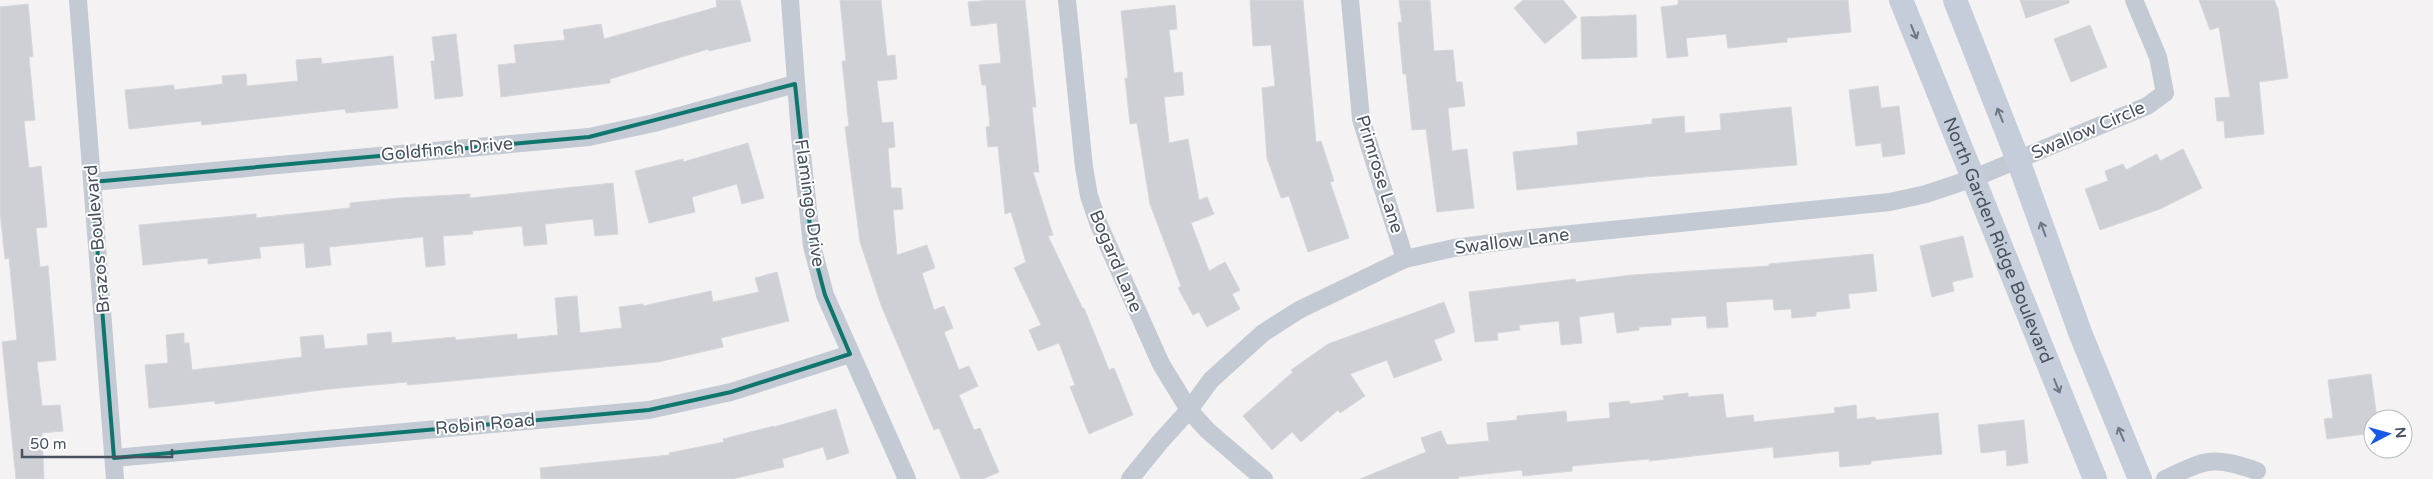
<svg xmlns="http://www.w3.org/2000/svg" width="2433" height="479" font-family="'Varela Round',sans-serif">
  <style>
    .building { fill: #ced0d6; stroke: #d6d7dd }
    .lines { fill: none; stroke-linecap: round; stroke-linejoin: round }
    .minor { stroke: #c3cad3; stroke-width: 18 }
    .secondary { stroke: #c5ccda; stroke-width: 24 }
    .oneway { stroke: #6e7785 }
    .marked { fill: none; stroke: #0f766e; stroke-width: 4; stroke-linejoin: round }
    .labels { text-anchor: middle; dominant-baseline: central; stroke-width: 4; stroke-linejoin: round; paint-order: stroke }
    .street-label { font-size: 18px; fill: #495260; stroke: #fff }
  </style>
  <rect width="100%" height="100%" fill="#f4f2f2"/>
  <g class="building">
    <polygon points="716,0 740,0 751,41 709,51 708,49 610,79 610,83 501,97 498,65 516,63 514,45 565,40 563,30 601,24 604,39 717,7"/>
    <polygon points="840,0 881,0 887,56 895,55 897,79 877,81 882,123 893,122 895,147 888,148 891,188 901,188 903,209 893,210 897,255 927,245 935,268 922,273 934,310 944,306 953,328 944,332 959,370 969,366 978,386 959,395 974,430 980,428 999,472 983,479 961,479 939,428 934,430 881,305 860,242 845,127 849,126 842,61 846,61"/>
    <polygon points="992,0 1025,0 1036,107 1032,107 1039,172 1033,172 1053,235 1048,236 1083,309 1084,308 1109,370 1114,368 1133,415 1089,434 1070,387 1075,385 1059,343 1038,351 1029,330 1041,325 1014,268 1026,262 1011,212 1005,214 998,146 988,147 986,127 990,126 986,85 982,85 979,65 1001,63 997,23 971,26 968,2"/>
    <polygon points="1250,0 1303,0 1316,142 1321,141 1334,181 1330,182 1349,238 1308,252 1289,196 1281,198 1267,158 1262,88 1275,86 1271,45 1253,46"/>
    <polygon points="1399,0 1430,0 1434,51 1453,50 1456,82 1462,82 1465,106 1448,108 1452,151 1467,149 1474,208 1437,212 1426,129 1412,130 1406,74 1403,74 1398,22 1402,22"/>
    <polygon points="1523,0 1563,0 1577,17 1545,44 1514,8"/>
    <polygon points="1678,0 1848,0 1851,32 1787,38 1787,42 1728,48 1726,34 1686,38 1688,56 1667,58 1661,7 1678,5"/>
    <polygon points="2020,0 2069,0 2069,3 2026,18"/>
    <polygon points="2199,0 2274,0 2278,9 2288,78 2259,82 2264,134 2225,138 2224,121 2217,121 2215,98 2230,97 2219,27 2210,30"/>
    <polygon points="28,4 33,56 29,57 35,120 24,121 29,168 41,166 47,227 36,228 40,267 48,266 56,360 37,362 42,406 60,405 63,431 42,433 44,479 16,479 2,342 17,340 9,258 5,259 0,212 0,7"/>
    <polygon points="1175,5 1177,29 1169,30 1174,73 1182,72 1184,95 1164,97 1169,143 1188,139 1199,200 1207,197 1214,214 1191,223 1209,271 1225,262 1240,290 1232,294 1240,309 1207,327 1199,312 1193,315 1178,288 1181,286 1150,204 1137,123 1130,124 1125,78 1128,78 1121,11"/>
    <polygon points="1636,15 1637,57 1582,59 1581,17"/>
    <polygon points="2090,25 2107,67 2071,82 2054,39"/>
    <polygon points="456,34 463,96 435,99 431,61 435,61 432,37"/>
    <polygon points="393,56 398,108 346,113 345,109 202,125 201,121 129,129 125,90 174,85 174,90 223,84 222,76 246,74 247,86 298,81 296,60 321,58 322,64"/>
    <polygon points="1878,86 1881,108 1899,106 1905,154 1883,157 1881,143 1856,146 1849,90"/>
    <polygon points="1791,107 1797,165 1644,177 1517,190 1513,152 1578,145 1577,132 1652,124 1652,119 1684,116 1685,133 1721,130 1720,114"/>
    <polygon points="748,143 764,198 742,204 737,184 692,197 695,212 649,223 635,171 683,159 683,162"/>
    <polygon points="2183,149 2202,188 2160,209 2100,230 2085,189 2108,181 2105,171 2123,164 2126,170 2157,154 2160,161"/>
    <polygon points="613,183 618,234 595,236 593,219 545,224 547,244 524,246 522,226 472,231 473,234 443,236 445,265 426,267 423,237 329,247 331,265 306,268 304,243 259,247 261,258 208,264 208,258 143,265 139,225 256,214 256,218 350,208 350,203 399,198 470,194 470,198"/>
    <polygon points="1963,236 1973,277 1952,282 1954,291 1932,297 1920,246"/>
    <polygon points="1873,254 1877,291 1848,294 1850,308 1816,312 1816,316 1792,318 1791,309 1774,310 1773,299 1726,302 1728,327 1707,328 1706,316 1671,318 1671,325 1639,327 1639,330 1617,333 1614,312 1579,317 1582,343 1561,345 1559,321 1519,325 1520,330 1497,333 1498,340 1475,342 1469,292 1575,279 1576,282 1632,275 1769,266 1769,264"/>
    <polygon points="777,272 789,321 721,338 723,347 658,362 408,385 407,382 329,389 215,404 215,401 149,408 145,365 168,363 166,335 184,333 184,343 189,343 192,370 302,357 300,337 323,335 325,349 368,345 367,334 391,332 392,343 455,337 456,340 517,334 517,339 558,335 555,298 577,296 580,333 622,328 619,307 643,304 643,306 711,291 713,302 759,292 755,278"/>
    <polygon points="1444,302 1455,332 1434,340 1442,360 1394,378 1387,360 1350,374 1365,396 1340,413 1338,410 1301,442 1292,432 1272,450 1243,416 1293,372 1291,370 1328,344"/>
    <polygon points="2371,374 2377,419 2373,419 2373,433 2327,439 2324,419 2333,418 2328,380"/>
    <polygon points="1688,393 1688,397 1723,394 1726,418 1753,415 1754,422 1835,413 1834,408 1856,405 1857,419 1875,417 1876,420 1938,413 1942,454 1871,461 1871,464 1840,467 1839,451 1774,458 1773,447 1649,461 1649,459 1572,466 1572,471 1523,476 1522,470 1458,477 1459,479 1360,479 1426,452 1421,438 1441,431 1447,445 1489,441 1487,423 1517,420 1517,416 1566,411 1567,422 1610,418 1609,403 1629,401 1630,404 1664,400 1663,396"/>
    <polygon points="836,409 849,453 827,460 823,447 782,459 784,467 732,479 541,479 540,468 670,455 669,453 724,442 723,439 774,426 774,427"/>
    <polygon points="2024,420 2028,463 2007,466 2006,450 1981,453 1978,425"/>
  </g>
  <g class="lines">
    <g class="minor">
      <polyline points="78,0 115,479"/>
      <polyline points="790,0 800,136 812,246 825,295 907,479"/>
      <polyline points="1067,0 1084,167 1089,196 1099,225 1161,364 1189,410 1208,431 1264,479"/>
      <polyline points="1350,0 1361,119 1405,259"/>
      <polyline points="92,182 589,137 654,123 795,84"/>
      <polyline points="114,458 649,410 731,392 850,354"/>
      <polyline points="1130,479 1160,442 1189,410 1211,380 1263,333 1299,310 1405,259 1454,248 1531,238 1890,202 1926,194 1974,178 2147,106 2165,93 2158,57 2134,0"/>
      <path d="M2165 479C2207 459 2212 456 2257 471"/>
    </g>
    <g class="secondary">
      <path id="s1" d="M1901 0 2095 479"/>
      <polyline points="1955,0 2018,160 2081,335 2140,479"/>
    </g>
  </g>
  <defs><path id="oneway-shaft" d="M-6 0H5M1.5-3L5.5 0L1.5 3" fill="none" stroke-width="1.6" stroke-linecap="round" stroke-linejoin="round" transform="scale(1.25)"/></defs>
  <g class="oneway">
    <use href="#oneway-shaft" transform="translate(1914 32) rotate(68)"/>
    <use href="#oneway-shaft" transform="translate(2000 115) rotate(-112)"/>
    <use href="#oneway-shaft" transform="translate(2043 229) rotate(-110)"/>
    <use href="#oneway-shaft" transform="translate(2057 386) rotate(68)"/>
    <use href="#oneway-shaft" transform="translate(2121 434) rotate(-113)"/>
  </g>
  <path class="marked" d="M795 84 812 246 825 295 850 354 731 392 649 410 114 458 92 182 589 137Z"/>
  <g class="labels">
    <g class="street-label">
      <text transform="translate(2088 130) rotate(-23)">Swallow Circle</text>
      <text transform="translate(447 149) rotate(-5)">Goldfinch Drive</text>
      <text transform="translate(1380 174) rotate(73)">Primrose Lane</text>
      <text transform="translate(810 203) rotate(82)">Flamingo Drive</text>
      <text transform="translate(97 239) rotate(-95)">Brazos Boulevard</text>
      <text stroke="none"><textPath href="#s1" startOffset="259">North Garden Ridge Boulevard</textPath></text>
      <text transform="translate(1512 241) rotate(-7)">Swallow Lane</text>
      <text transform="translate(1116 261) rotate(67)">Bogard Lane</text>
      <text transform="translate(485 424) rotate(-5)">Robin Road</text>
    </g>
  </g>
  <g transform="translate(2388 434) rotate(84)"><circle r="24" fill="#ffffff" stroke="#b6babf"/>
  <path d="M0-4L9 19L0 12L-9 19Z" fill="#1a58e6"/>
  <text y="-8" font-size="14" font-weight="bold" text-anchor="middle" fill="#495260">N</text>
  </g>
  <path d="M22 449v8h150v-8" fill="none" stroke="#495260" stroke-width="2.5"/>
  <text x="30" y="449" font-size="15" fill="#495260" stroke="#ffffff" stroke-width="4" paint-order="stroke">50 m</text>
</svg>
